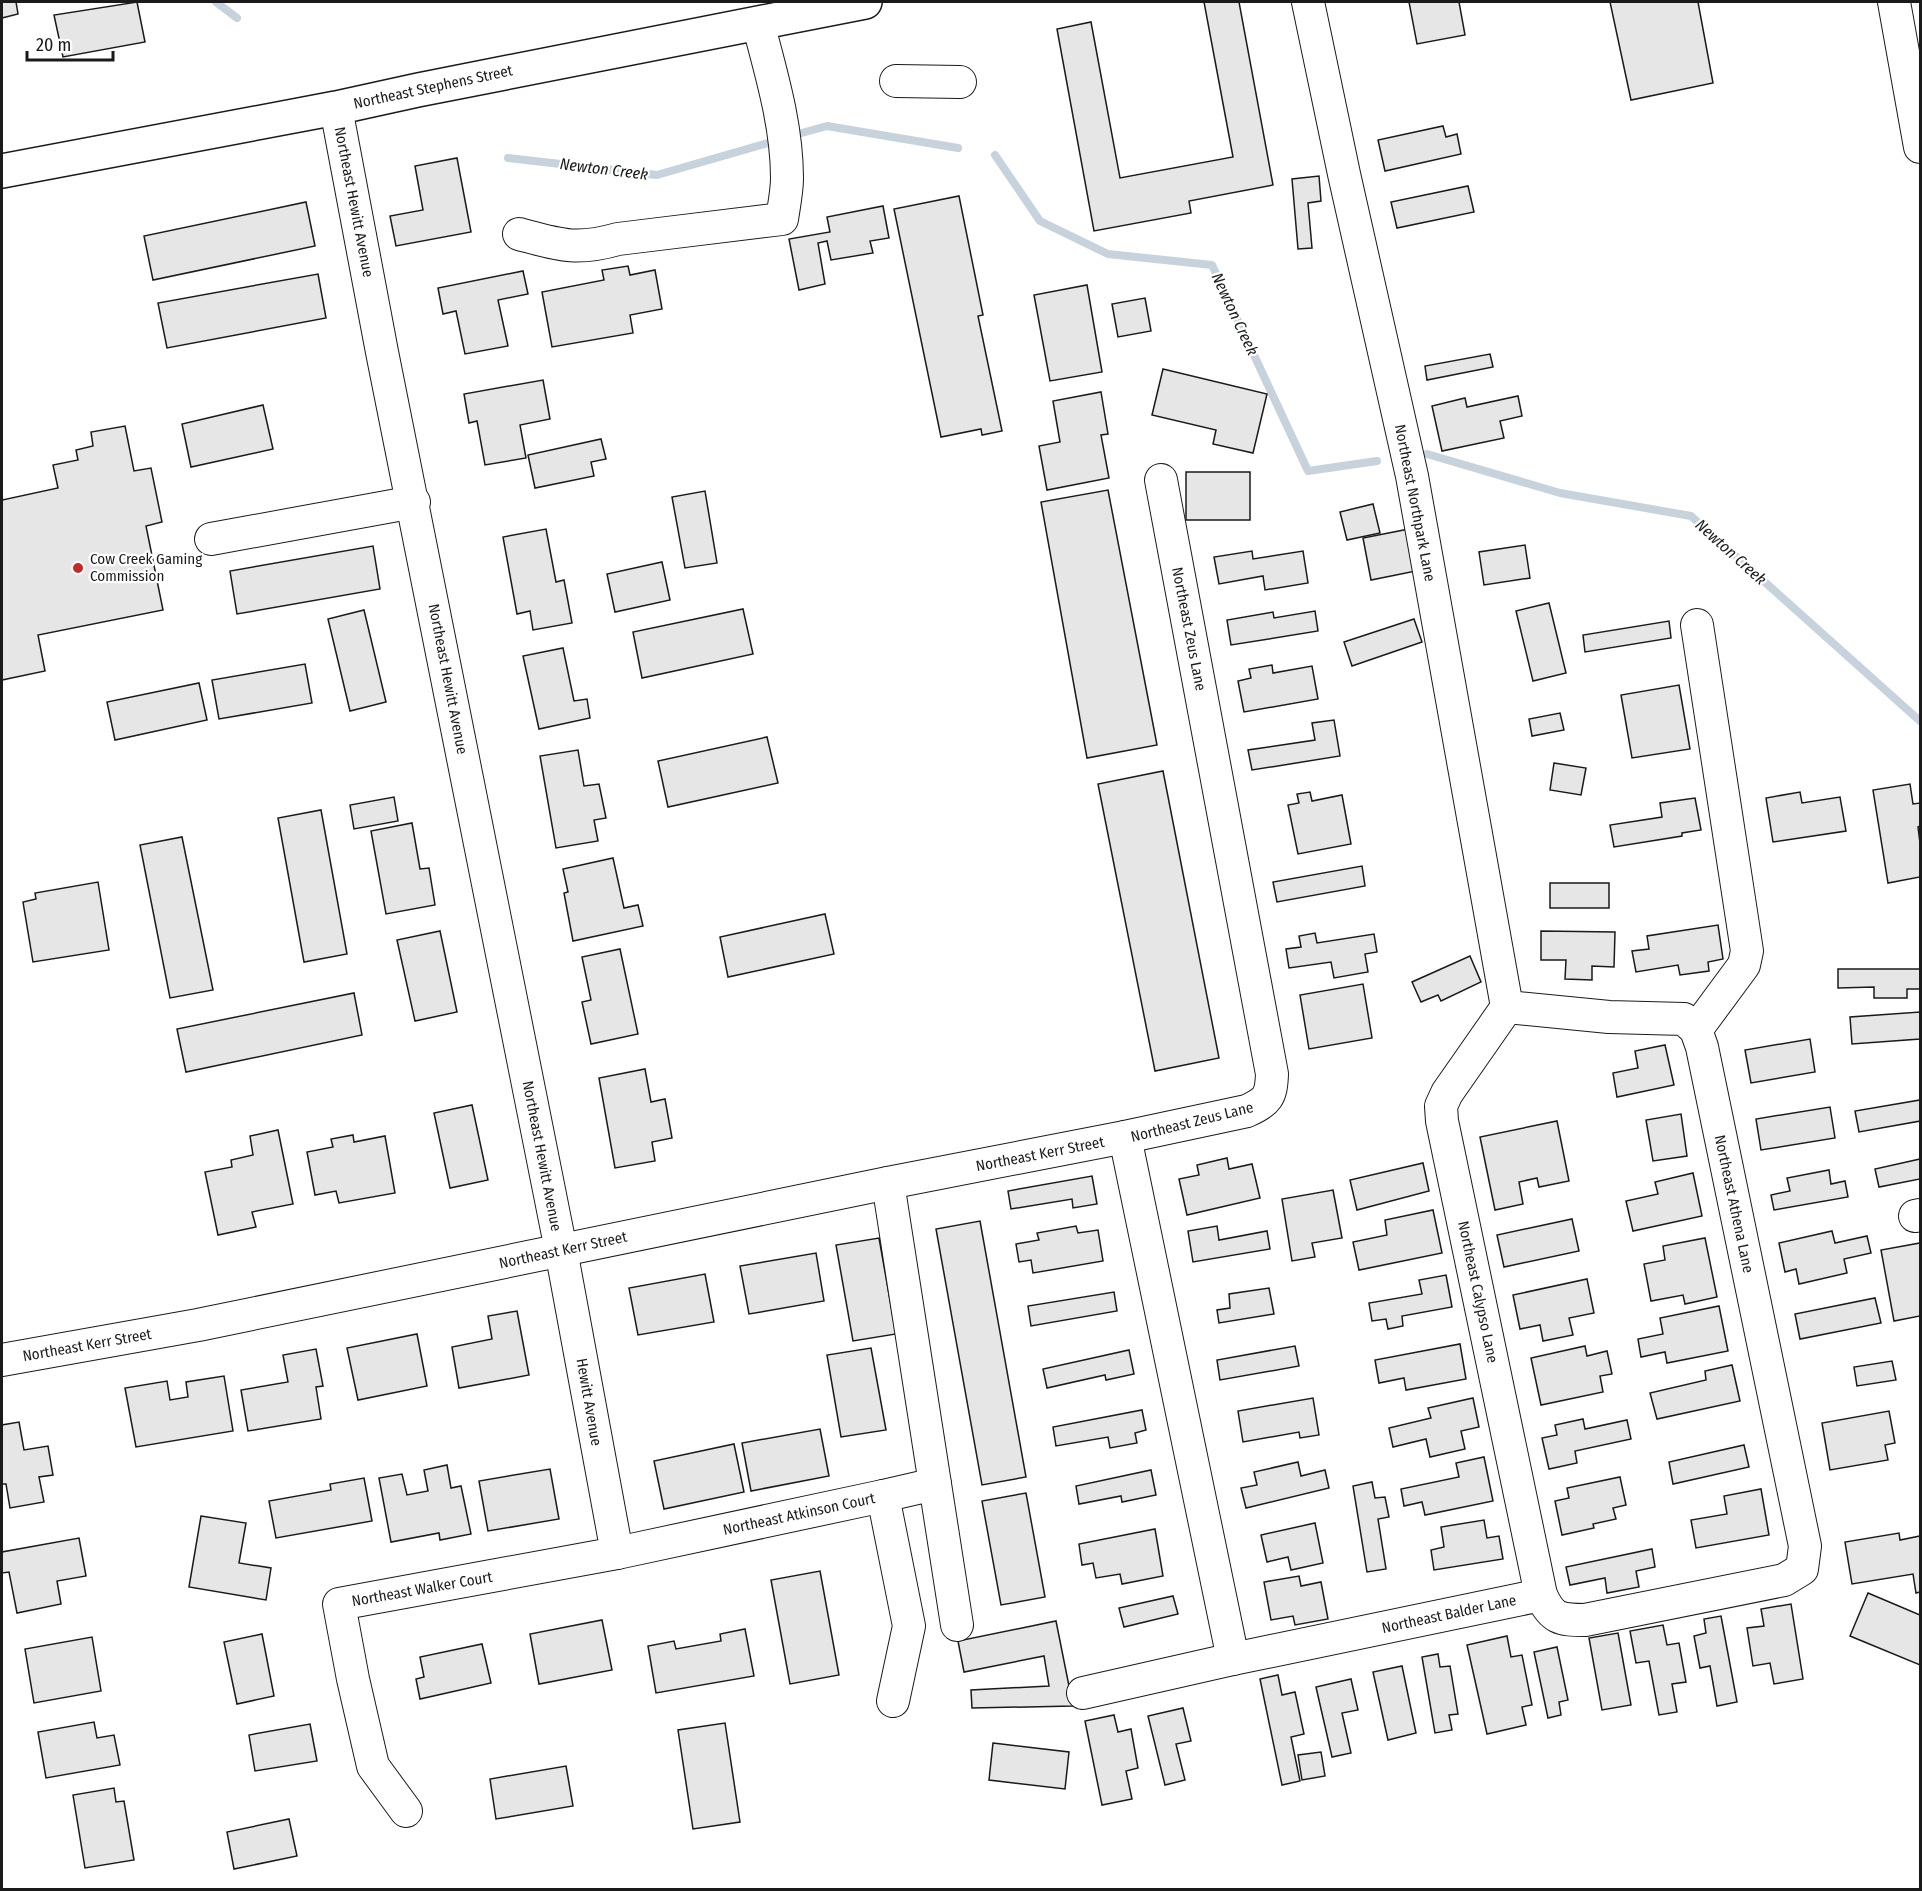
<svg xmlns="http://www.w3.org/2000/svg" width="1922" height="1891" font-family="'Fira Sans Condensed',sans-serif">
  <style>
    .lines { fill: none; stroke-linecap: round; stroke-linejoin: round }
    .stream { stroke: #c6d2dc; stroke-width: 8 }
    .building { fill: #e6e6e6; stroke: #1a1a1a; stroke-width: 1.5 }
    .minor-casing { stroke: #1a1a1a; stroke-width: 34 }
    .major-casing { stroke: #1a1a1a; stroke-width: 36 }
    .minor { stroke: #fff; stroke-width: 32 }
    .major { stroke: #fff; stroke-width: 33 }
    .poi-dot { fill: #c62828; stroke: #fff; stroke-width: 2 }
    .labels { text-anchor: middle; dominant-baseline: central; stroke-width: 4.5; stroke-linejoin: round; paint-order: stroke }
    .street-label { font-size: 15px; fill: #1a1a1a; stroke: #fff }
    .poi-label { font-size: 15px; fill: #1a1a1a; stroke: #fff; text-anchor: start }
    .water-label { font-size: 16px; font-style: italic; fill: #1a1a1a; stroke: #fff }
  </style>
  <rect width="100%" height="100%" fill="#fff"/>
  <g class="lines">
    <g class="stream">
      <polyline points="216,2 237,18"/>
      <polyline points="798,134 827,126 958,148"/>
      <polyline points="995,155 1040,221 1108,254 1212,265 1308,471 1377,461"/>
      <polyline points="508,158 657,175 768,143"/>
      <polyline points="1427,454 1560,493 1691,516 1920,721"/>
    </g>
  </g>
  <g class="building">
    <polygon points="2,2 16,2 18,14 2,18"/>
    <polygon points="137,2 145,42 63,57 54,15"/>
    <polygon points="1204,2 1239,2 1273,185 1189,201 1191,213 1094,231 1057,29 1091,22 1120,178 1233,157"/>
    <polygon points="1409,2 1459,2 1465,35 1417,44"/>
    <polygon points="1610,2 1698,2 1713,83 1631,100"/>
    <polygon points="1443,126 1446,137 1457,134 1461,154 1385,171 1378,140"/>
    <polygon points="457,158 471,232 396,246 390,216 423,210 415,166"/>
    <polygon points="1319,176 1321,201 1308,203 1312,248 1298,249 1292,179"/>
    <polygon points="1468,186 1474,212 1397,228 1391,202"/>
    <polygon points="959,196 983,315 978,316 1002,431 982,435 981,429 941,437 894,209"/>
    <polygon points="306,202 315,246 153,280 144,236"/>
    <polygon points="883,206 889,238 870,241 873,253 831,260 827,241 818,243 825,284 799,290 789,239 830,232 827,217"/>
    <polygon points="628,266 630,275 655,270 662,309 630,315 633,333 552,347 542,292 604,280 602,270"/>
    <polygon points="523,271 528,294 498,300 508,346 465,354 456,311 443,314 438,288"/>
    <polygon points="318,274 326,318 167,348 158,303"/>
    <polygon points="1087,285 1102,372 1050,381 1034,295"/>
    <polygon points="1145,298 1151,331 1118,337 1112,304"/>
    <polygon points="1490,354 1493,367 1427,380 1425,366"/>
    <polygon points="1163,369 1267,394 1253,453 1213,444 1216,430 1152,415"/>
    <polygon points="543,380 550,419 520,425 526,458 485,465 477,421 469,423 464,394"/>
    <polygon points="1101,392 1108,434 1101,435 1109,478 1047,490 1039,446 1060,442 1053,401"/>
    <polygon points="1518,396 1522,416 1500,421 1504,438 1442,451 1432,406 1465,398 1467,407"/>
    <polygon points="263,405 273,449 191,467 182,424"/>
    <polygon points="125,426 134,471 151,468 162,522 146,526 163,610 38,635 45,671 2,680 2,500 58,488 53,465 78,460 76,450 93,446 91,432"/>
    <polygon points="601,439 606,459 591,462 594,476 535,488 528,455"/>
    <rect x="1186" y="472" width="64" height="48"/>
    <polygon points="1108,490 1157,745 1087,758 1041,502"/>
    <polygon points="705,491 717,563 685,568 672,497"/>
    <polygon points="1373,504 1380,533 1347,540 1340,512"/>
    <polygon points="546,529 556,582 564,580 572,623 533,630 530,611 517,614 503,537"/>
    <polygon points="1409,529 1416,571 1371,580 1363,538"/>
    <polygon points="1525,545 1530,578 1484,585 1479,552"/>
    <polygon points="373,546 380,589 237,614 230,571"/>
    <polygon points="1252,551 1253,559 1303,551 1308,583 1265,590 1263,576 1219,584 1214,557"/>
    <polygon points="662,562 670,600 615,612 607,574"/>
    <polygon points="1549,603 1566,673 1533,681 1516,611"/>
    <polygon points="743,609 753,654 642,678 633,632"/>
    <polygon points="364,610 386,702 350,711 328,619"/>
    <polygon points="1315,611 1318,631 1231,645 1227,620 1273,612 1274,618"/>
    <polygon points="1414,619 1422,642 1352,666 1344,642"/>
    <polygon points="1669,621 1671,638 1585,652 1583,635"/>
    <polygon points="563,648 574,701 587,699 590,718 539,729 523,656"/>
    <polygon points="305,664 312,703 219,719 212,680"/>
    <polygon points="1272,665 1273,673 1312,666 1318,699 1244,712 1238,681 1251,678 1249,669"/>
    <polygon points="199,683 207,720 115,740 107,702"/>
    <polygon points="1679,685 1690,749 1632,758 1621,695"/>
    <polygon points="1560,713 1564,730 1532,736 1529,719"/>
    <polygon points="1334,720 1340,756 1252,770 1248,750 1315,740 1312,723"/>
    <polygon points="767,737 778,783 668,807 658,761"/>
    <polygon points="578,750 584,786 599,784 606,818 594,820 598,841 556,848 540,756"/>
    <polygon points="1554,763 1586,768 1581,795 1550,790"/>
    <polygon points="1163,771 1219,1058 1155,1071 1098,784"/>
    <polygon points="1910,784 1913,804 1920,803 1920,826 1918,827 1920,843 1920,877 1888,883 1873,790"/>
    <polygon points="1310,792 1312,801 1342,795 1351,844 1298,854 1288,805 1299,803 1297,794"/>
    <polygon points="1800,792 1802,803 1840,797 1846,831 1773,842 1766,798"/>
    <polygon points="394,797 398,821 354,829 350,805"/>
    <polygon points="1695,798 1701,830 1682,833 1682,836 1614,847 1610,825 1662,817 1660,803"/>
    <polygon points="321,810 347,954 304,962 278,818"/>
    <polygon points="412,823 420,869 429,868 435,905 386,914 371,831"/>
    <polygon points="182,837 213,990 170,998 140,845"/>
    <polygon points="613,858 624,908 638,905 643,926 573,941 564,893 568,892 563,869"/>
    <polygon points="1362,866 1365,886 1277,902 1273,882"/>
    <polygon points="98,882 109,950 33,962 23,902 36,899 35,893"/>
    <rect x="1550" y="883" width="59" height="25"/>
    <polygon points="825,914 834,954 728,977 720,937"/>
    <polygon points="1718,925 1723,959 1708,962 1709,971 1680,975 1678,965 1636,972 1632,951 1649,949 1647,936"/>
    <polygon points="440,931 457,1012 415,1021 397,940"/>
    <polygon points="1541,931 1615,932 1614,967 1592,966 1592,980 1565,979 1566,960 1541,960"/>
    <polygon points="1315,933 1317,943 1374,934 1377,952 1365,954 1368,972 1334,978 1331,962 1289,968 1286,949 1301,947 1299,936"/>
    <polygon points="620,949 638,1034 591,1044 582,1002 591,1000 582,957"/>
    <polygon points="1470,956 1481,982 1441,1001 1438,995 1421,1002 1412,982"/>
    <polygon points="1838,969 1920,969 1920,989 1907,989 1907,998 1874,998 1874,987 1838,988"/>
    <polygon points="1363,984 1372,1038 1309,1049 1300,995"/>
    <polygon points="354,993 362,1035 186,1072 177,1029"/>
    <polygon points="1920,1012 1920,1039 1852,1044 1850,1017"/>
    <polygon points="1810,1039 1815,1072 1751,1083 1745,1050"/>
    <polygon points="1665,1045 1674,1085 1617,1097 1613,1073 1638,1068 1635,1051"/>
    <polygon points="645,1069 651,1102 665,1099 672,1138 652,1142 655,1161 615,1168 599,1078"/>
    <polygon points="1920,1100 1920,1121 1859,1132 1855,1111"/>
    <polygon points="472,1105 488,1180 450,1188 434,1113"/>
    <polygon points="1830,1107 1835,1138 1761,1150 1756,1119"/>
    <polygon points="1681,1114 1687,1156 1653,1161 1646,1120"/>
    <polygon points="1557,1121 1569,1181 1539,1187 1537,1178 1519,1182 1523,1204 1495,1210 1480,1137"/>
    <polygon points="278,1130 293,1204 252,1212 256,1227 218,1235 205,1172 232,1167 231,1160 253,1155 250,1136"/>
    <polygon points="353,1135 354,1142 385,1136 395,1193 339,1203 336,1191 315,1195 307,1152 333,1147 331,1139"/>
    <polygon points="1227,1158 1229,1169 1252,1164 1260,1198 1187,1215 1179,1179 1199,1175 1197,1165"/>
    <polygon points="1920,1159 1920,1179 1879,1187 1875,1169"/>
    <polygon points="1423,1163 1429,1191 1357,1210 1350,1180"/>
    <polygon points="1829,1170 1831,1184 1845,1181 1848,1197 1774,1210 1771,1195 1790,1191 1787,1178"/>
    <polygon points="1693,1173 1702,1216 1633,1231 1626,1201 1658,1194 1655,1182"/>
    <polygon points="1092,1176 1097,1204 1073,1208 1072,1199 1011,1209 1008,1191"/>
    <polygon points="1333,1190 1342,1238 1312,1243 1315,1257 1292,1261 1282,1199"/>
    <polygon points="1433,1210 1442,1253 1359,1270 1353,1242 1387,1235 1385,1220"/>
    <polygon points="1572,1219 1579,1251 1504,1267 1497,1235"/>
    <polygon points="980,1221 1026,1477 982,1485 936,1229"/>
    <polygon points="1076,1226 1078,1233 1098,1230 1103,1261 1033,1273 1031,1260 1019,1262 1016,1244 1039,1240 1037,1233"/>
    <polygon points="1217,1226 1219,1240 1267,1231 1270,1249 1193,1262 1188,1231"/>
    <polygon points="1832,1231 1835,1243 1867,1236 1871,1253 1844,1259 1847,1273 1799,1284 1796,1269 1785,1272 1779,1243"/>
    <polygon points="879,1238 896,1334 853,1341 836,1245"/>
    <polygon points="1705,1238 1717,1297 1685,1304 1683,1295 1651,1301 1644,1264 1665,1260 1663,1246"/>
    <polygon points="1920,1243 1920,1316 1894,1321 1881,1250"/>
    <polygon points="816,1253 824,1301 749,1314 740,1266"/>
    <polygon points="705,1274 714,1322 638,1335 629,1288"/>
    <polygon points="1446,1275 1452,1307 1402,1316 1403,1326 1388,1329 1386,1319 1372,1321 1369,1303 1422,1294 1419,1280"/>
    <polygon points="1587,1279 1594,1313 1569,1318 1573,1335 1543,1341 1540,1325 1520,1329 1513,1295"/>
    <polygon points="1269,1288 1274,1314 1219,1323 1217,1310 1230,1308 1229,1294"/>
    <polygon points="1114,1292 1117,1311 1031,1326 1028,1306"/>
    <polygon points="1875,1298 1881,1323 1800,1339 1795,1314"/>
    <polygon points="1719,1306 1728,1351 1667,1363 1665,1352 1641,1357 1638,1339 1663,1334 1660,1318"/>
    <polygon points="517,1311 529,1375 459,1388 452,1347 492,1339 488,1316"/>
    <polygon points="417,1334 427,1386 358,1400 347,1348"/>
    <polygon points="1460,1344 1466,1379 1406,1390 1404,1378 1379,1383 1375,1360"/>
    <polygon points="1295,1346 1299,1366 1220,1380 1217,1360"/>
    <polygon points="1585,1346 1587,1356 1607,1351 1612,1374 1600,1376 1603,1392 1541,1405 1531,1358"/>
    <polygon points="871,1348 886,1430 841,1437 827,1355"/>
    <polygon points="316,1349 323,1386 316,1387 321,1419 248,1431 241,1390 288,1382 283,1355"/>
    <polygon points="1129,1350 1134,1374 1106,1380 1105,1375 1047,1388 1043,1369"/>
    <polygon points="1892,1361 1896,1380 1857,1386 1854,1367"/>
    <polygon points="1732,1365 1740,1401 1657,1419 1650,1393 1706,1380 1705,1371"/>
    <polygon points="224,1376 233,1431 136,1447 125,1388 167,1381 170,1400 188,1397 186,1382"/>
    <polygon points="1313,1398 1319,1435 1300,1438 1299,1432 1243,1442 1238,1411"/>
    <polygon points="1473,1398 1479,1427 1461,1431 1465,1449 1430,1457 1426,1439 1393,1447 1389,1428 1431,1418 1428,1408"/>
    <polygon points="1142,1410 1146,1430 1135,1433 1137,1443 1110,1448 1108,1437 1056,1446 1053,1427"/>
    <polygon points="1889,1411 1895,1443 1885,1445 1888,1460 1830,1470 1822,1423"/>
    <polygon points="1583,1419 1585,1429 1627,1420 1631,1439 1575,1451 1577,1463 1549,1469 1542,1438 1557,1435 1555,1425"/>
    <polygon points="19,1422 24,1450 48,1446 53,1475 39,1477 44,1502 10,1508 6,1484 2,1484 2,1425"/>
    <polygon points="820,1429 829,1476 751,1491 742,1443"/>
    <polygon points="734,1444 744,1492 664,1509 654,1461"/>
    <polygon points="1744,1445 1749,1467 1673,1484 1669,1462"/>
    <polygon points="1484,1457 1493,1501 1425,1515 1422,1502 1404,1506 1401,1489 1459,1477 1456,1463"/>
    <polygon points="1298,1462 1301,1476 1325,1470 1329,1488 1246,1508 1241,1488 1257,1485 1254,1472"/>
    <polygon points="447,1465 451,1488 461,1486 471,1534 440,1540 439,1533 391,1542 379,1478 402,1474 407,1495 428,1491 424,1470"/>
    <polygon points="550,1469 559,1519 488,1531 479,1481"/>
    <polygon points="1151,1470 1156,1495 1122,1502 1121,1496 1079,1504 1076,1486"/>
    <polygon points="1620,1477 1626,1505 1613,1508 1616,1519 1593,1524 1594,1528 1562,1535 1555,1501 1569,1498 1567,1488"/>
    <polygon points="364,1478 372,1521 276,1538 269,1501 331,1490 330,1484"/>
    <polygon points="1372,1482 1375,1498 1385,1497 1389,1517 1378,1519 1386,1569 1367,1572 1353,1486"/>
    <polygon points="1761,1489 1769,1535 1696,1548 1691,1520 1727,1514 1724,1496"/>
    <polygon points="1026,1493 1045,1597 1001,1605 982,1501"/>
    <polygon points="201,1516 246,1523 239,1563 271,1568 266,1600 189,1587"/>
    <polygon points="1484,1520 1487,1538 1499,1536 1503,1559 1434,1570 1431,1550 1444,1547 1441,1527"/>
    <polygon points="1315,1523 1323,1563 1291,1570 1288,1557 1267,1562 1261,1535"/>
    <polygon points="1155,1529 1163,1576 1122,1584 1120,1574 1096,1578 1093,1563 1082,1565 1079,1544"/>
    <polygon points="1899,1533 1900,1540 1920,1536 1920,1592 1916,1593 1913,1574 1852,1584 1845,1542"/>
    <polygon points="79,1538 86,1576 57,1581 61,1604 17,1613 9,1572 2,1573 2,1552"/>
    <polygon points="1652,1549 1655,1567 1636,1571 1639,1587 1607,1593 1605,1578 1570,1585 1566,1567"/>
    <polygon points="820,1571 839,1675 790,1684 771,1580"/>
    <polygon points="1299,1576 1301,1586 1321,1582 1328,1619 1295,1625 1293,1616 1271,1620 1264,1582"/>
    <polygon points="1868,1593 1920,1615 1920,1665 1850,1636"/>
    <polygon points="1173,1596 1178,1614 1124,1627 1119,1608"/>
    <polygon points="1791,1604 1803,1679 1774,1684 1770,1663 1753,1666 1747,1628 1764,1626 1761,1609"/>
    <polygon points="1721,1616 1737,1702 1717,1706 1710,1666 1700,1668 1694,1636 1706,1633 1704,1619"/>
    <polygon points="602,1620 612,1670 539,1684 530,1634"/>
    <polygon points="1056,1621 1073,1706 972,1708 971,1690 1049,1686 1044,1656 964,1672 958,1641"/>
    <polygon points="1663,1625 1667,1645 1679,1643 1686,1682 1672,1684 1677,1712 1659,1715 1649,1661 1636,1663 1630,1631"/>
    <polygon points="745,1629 754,1676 656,1693 648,1646 674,1641 676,1649 721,1641 720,1634"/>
    <polygon points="1618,1633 1631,1705 1602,1710 1589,1638"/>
    <polygon points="262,1634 274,1696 237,1704 224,1642"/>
    <polygon points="1507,1636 1511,1657 1522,1655 1532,1705 1522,1707 1526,1725 1487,1734 1467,1645"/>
    <polygon points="92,1637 101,1691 34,1703 25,1649"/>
    <polygon points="482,1644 491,1683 420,1699 416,1679 424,1677 420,1657"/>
    <polygon points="1557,1647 1568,1700 1559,1702 1561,1715 1548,1718 1534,1652"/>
    <polygon points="1438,1654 1440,1667 1450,1666 1458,1714 1449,1715 1452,1730 1435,1733 1422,1657"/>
    <polygon points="1402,1666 1416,1733 1388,1740 1373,1672"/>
    <polygon points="1278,1675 1282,1695 1295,1692 1304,1734 1291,1737 1300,1781 1282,1785 1260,1679"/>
    <polygon points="1351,1679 1358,1710 1342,1713 1351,1753 1332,1757 1316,1687"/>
    <polygon points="1183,1708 1191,1741 1176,1744 1185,1780 1165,1785 1148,1716"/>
    <polygon points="1114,1715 1118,1732 1131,1729 1138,1768 1126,1771 1132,1799 1102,1805 1085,1721"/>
    <polygon points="94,1722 97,1738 114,1735 120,1765 46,1778 38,1732"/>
    <polygon points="725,1723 740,1822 693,1829 678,1730"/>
    <polygon points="310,1724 317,1761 255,1771 249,1735"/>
    <polygon points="993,1743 1069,1752 1065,1789 989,1780"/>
    <polygon points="1321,1752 1325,1776 1302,1780 1298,1755"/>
    <polygon points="566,1766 573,1806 496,1819 490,1779"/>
    <polygon points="114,1788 116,1802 124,1801 134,1860 85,1868 73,1795"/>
    <polygon points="289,1819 297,1856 234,1869 227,1832"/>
  </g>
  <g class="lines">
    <defs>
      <g id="minor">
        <polyline points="1308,2 1344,174 1412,476 1507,1007"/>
        <polyline points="1894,2 1920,147"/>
        <polyline points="896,81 960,82"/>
        <polyline points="336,108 382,352 561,1250 617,1553"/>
        <path d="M519 234C560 245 576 251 618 239L782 219C784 206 787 191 787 178 787 125 771 73 758 23"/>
        <path d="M1161 480 1272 1074C1271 1097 1268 1101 1247 1111L1125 1137 1233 1659"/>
        <polyline points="211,539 414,502"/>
        <polyline points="1507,1007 1447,1093 1441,1106 1442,1121 1541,1595"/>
        <polyline points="1696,1030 1744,965 1747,951 1697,625"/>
        <polyline points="888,1183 957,1625"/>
        <polyline points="1915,1216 1920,1215"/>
        <polyline points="2,1360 198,1325 888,1183 1125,1137"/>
        <polyline points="883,1496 935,1484"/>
        <path d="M1083 1693 1233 1659 1541 1595C1552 1619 1560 1620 1585 1620L1784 1580 1802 1569 1805 1546 1702 1047 1696 1030 1684 1019 1609 1017 1507 1007"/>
        <polyline points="406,1811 373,1766 353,1679 339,1604 617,1553 883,1496 909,1626 893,1701"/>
      </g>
      <polyline id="major" points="2,171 336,108 418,90 865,2"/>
    </defs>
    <use href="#minor" class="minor-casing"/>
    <use href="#major" class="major-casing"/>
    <use href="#minor" class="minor"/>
    <use href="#major" class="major"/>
  </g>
  <circle class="poi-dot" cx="78" cy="568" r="6"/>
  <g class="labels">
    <g class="street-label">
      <text transform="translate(433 87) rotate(-12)">Northeast Stephens Street</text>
      <text transform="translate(354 202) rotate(79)">Northeast Hewitt Avenue</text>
      <text transform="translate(1415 503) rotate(79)">Northeast Northpark Lane</text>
      <text transform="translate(1189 629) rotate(79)">Northeast Zeus Lane</text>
      <text transform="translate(448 679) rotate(79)">Northeast Hewitt Avenue</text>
      <text transform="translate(1192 1122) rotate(-14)">Northeast Zeus Lane</text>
      <text transform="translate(1040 1154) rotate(-11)">Northeast Kerr Street</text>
      <text transform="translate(542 1156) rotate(79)">Northeast Hewitt Avenue</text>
      <text transform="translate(1734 1204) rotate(78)">Northeast Athena Lane</text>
      <text transform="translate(563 1250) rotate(-12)">Northeast Kerr Street</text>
      <text transform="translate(1478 1292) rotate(78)">Northeast Calypso Lane</text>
      <text transform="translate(87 1345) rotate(-10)">Northeast Kerr Street</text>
      <text transform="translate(589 1402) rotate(80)">Hewitt Avenue</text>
      <text transform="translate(799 1514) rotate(-12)">Northeast Atkinson Court</text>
      <text transform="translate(422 1589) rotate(-10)">Northeast Walker Court</text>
      <text transform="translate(1449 1614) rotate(-12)">Northeast Balder Lane</text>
    </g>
    <g class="poi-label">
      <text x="90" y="559">Cow Creek Gaming<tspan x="90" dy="17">Commission</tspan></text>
    </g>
    <g class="water-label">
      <text transform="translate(604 169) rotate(7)">Newton Creek</text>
      <text transform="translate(1235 314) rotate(65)">Newton Creek</text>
      <text transform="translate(1731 552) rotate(42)">Newton Creek</text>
    </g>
  </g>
  <rect width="1922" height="1891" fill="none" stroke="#1a1a1a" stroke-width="6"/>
  <path d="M27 51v9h86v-9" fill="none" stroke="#1a1a1a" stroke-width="3"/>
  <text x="36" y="51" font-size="18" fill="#1a1a1a" stroke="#ffffff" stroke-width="4.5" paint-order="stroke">20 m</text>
</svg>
